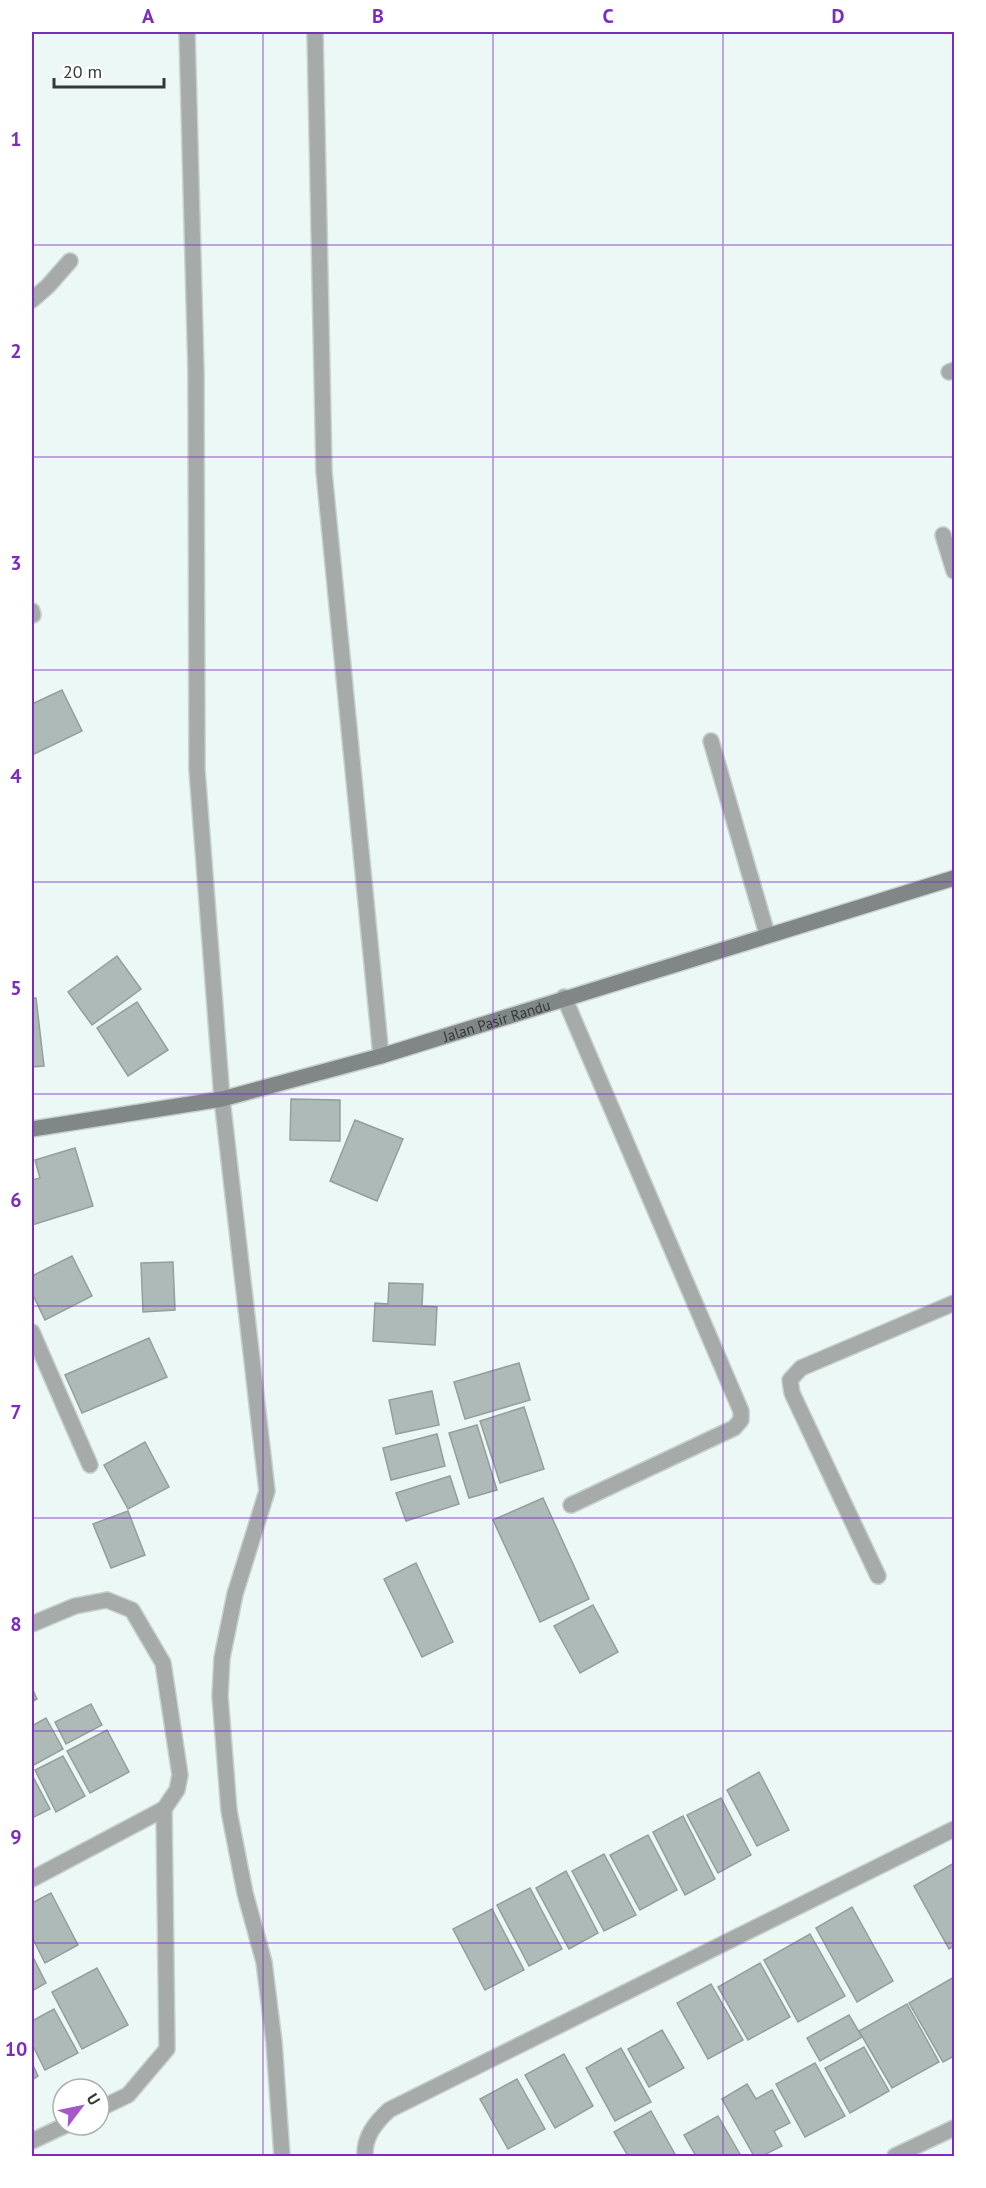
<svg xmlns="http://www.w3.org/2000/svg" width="986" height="2188" font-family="'PT Sans',sans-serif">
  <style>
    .building { fill: #aebab7; stroke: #949f9d; stroke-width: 1.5 }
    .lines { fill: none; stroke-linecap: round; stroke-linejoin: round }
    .lane-casing { stroke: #c7d2d0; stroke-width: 18 }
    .street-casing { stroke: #c7d2d0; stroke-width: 18 }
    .secondary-casing { stroke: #c7d2d0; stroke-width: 18 }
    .lane { stroke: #a6abaa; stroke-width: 15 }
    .street { stroke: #a6abaa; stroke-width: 15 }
    .secondary { stroke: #808786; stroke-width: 15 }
    .grid { fill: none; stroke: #7b2cbf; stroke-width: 1.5; stroke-opacity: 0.55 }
    .labels { text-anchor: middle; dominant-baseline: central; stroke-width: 5; stroke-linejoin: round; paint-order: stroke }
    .street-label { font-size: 15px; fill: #343938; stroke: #fff }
    .neatline { fill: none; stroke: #7b2cbf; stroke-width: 2 }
    .grid-label { font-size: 20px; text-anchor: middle; font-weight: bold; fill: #7b2cbf }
  </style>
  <rect width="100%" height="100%" fill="#ecf8f6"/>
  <g class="building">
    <polygon points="62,690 82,731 32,755 32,704"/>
    <polygon points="117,956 141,989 92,1025 68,992"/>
    <polygon points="32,998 36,998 44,1066 32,1067"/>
    <polygon points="137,1002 168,1050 128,1076 97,1028"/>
    <polygon points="291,1099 340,1100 340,1141 290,1140"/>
    <polygon points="355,1120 403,1139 377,1201 330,1181"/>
    <polygon points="75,1148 93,1206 32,1225 32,1180 40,1178 35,1160"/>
    <polygon points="72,1256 92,1296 45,1320 32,1293 32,1276"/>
    <polygon points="173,1262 175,1310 143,1312 141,1263"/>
    <polygon points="389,1283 423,1284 422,1306 437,1307 435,1345 373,1341 375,1303 388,1304"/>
    <polygon points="149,1338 167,1377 82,1413 65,1375"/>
    <polygon points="519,1363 530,1400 465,1419 454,1382"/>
    <polygon points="432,1391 439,1425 396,1434 389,1400"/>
    <polygon points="524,1407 544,1469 500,1483 480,1421"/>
    <polygon points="477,1425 497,1490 469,1498 449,1433"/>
    <polygon points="437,1434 445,1466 391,1480 383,1448"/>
    <polygon points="145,1442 169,1487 128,1509 104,1465"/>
    <polygon points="450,1476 459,1504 406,1521 396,1493"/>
    <polygon points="543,1498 589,1599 540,1622 493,1520"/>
    <polygon points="128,1511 145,1555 111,1568 93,1524"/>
    <polygon points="416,1563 453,1642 422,1657 384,1579"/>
    <polygon points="593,1605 618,1652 580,1673 554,1626"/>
    <polygon points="32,1688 37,1699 32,1702"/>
    <polygon points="91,1704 102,1725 66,1744 55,1722"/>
    <polygon points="46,1718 63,1749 34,1765 32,1760 32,1726"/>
    <polygon points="107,1730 129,1772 90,1793 67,1751"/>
    <polygon points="63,1756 85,1796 56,1812 35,1770"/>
    <polygon points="759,1772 789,1830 757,1846 727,1790"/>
    <polygon points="32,1775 50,1809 32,1818"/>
    <polygon points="721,1798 751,1855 718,1873 687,1815"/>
    <polygon points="683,1816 715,1879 685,1895 653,1832"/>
    <polygon points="648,1835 677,1890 640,1910 610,1855"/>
    <polygon points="604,1854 636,1915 604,1931 572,1871"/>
    <polygon points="954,1863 954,1946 949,1949 914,1886"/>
    <polygon points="566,1871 598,1933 569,1949 536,1888"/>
    <polygon points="530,1888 562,1949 529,1966 497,1905"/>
    <polygon points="51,1893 78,1945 45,1963 32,1937 32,1903"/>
    <polygon points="852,1907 893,1981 857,2002 816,1928"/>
    <polygon points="492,1909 524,1970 485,1990 453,1929"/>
    <polygon points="810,1934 845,1996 798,2022 764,1960"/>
    <polygon points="32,1955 46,1983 32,1991"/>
    <polygon points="760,1963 790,2017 748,2040 718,1987"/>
    <polygon points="97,1968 128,2025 82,2049 52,1992"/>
    <polygon points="954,1977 954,2056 943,2062 909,2003"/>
    <polygon points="711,1984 743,2040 708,2059 677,2003"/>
    <polygon points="907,2004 939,2062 892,2088 859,2031"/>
    <polygon points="54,2009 78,2053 45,2070 32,2044 32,2021"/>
    <polygon points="849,2015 862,2037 820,2061 807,2038"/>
    <polygon points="662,2030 684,2068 649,2087 628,2049"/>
    <polygon points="864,2047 889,2091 850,2113 825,2068"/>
    <polygon points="621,2048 651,2102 615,2121 586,2068"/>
    <polygon points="564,2054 593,2106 555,2128 525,2075"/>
    <polygon points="32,2063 38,2076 32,2080"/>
    <polygon points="815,2063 845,2116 805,2137 776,2084"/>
    <polygon points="517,2079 545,2129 508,2149 480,2099"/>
    <polygon points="747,2084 756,2099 772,2090 790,2123 774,2131 782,2146 762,2156 754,2156 722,2099"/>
    <polygon points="651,2111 676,2156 628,2156 614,2132"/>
    <polygon points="718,2116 741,2156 696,2156 684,2135"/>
  </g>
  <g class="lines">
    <defs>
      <g id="lane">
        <polyline points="315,32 324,472 381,1056"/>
        <polyline points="949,372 954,370"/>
      </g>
      <g id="street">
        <polyline points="187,32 196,372 197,770 222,1099 267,1491 235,1594 222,1658 220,1696 229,1811 245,1893 264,1962 274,2042 282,2156"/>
        <polyline points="32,300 48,286 70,261"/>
        <polyline points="943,535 954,571"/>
        <polyline points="32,611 33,615"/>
        <polyline points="711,741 767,934"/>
        <polyline points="564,997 741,1411 741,1420 734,1428 571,1505"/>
        <polyline points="32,1332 90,1465"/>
        <polyline points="878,1576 792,1393 790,1380 801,1368 954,1303"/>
        <polyline points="32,1624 75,1606 107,1600 132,1610 163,1663 180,1775 177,1790 164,1809 32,1879"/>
        <polyline points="99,2109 128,2095 167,2049 164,1809"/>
        <polyline points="32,2141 66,2125"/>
        <path d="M365 2156C364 2137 375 2123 389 2110L954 1829"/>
        <polyline points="895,2156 954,2128"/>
      </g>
      <g id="secondary">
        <path id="s1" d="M32 1129 222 1099 381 1056 954 878"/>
      </g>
    </defs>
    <use href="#lane" class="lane-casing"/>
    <use href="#street" class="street-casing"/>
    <use href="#secondary" class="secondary-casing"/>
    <use href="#lane" class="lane"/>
    <use href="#street" class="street"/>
    <use href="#secondary" class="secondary"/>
  </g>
  <path class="grid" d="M263 32V2156M493 32V2156M723 32V2156M32 245H954M32 457H954M32 670H954M32 882H954M32 1094H954M32 1306H954M32 1518H954M32 1731H954M32 1943H954"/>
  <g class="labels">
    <g class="street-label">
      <text stroke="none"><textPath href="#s1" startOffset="478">Jalan Pasir Randu</textPath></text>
    </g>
  </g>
  <rect width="986" height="2188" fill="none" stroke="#ffffff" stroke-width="66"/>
  <g transform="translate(81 2107) rotate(58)"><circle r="28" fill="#ffffff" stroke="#aeb0af" stroke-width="1.5"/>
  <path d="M0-4.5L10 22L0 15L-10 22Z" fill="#a658ca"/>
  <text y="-9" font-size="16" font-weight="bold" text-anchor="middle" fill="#343938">U</text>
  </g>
  <path d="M54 78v9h110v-9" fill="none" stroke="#343938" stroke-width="3"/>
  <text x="63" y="78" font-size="18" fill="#343938" stroke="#ffffff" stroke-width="4.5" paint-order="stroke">20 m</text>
  <rect x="33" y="33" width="920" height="2122" class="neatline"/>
  <g class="grid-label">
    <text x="148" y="23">A</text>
    <text x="378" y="23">B</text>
    <text x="608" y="23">C</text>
    <text x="838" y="23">D</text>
    <text x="16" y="146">1</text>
    <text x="16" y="358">2</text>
    <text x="16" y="570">3</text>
    <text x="16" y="783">4</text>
    <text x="16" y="995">5</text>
    <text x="16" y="1207">6</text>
    <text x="16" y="1419">7</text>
    <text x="16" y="1631">8</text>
    <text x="16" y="1844">9</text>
    <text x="16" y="2056">10</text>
  </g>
</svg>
